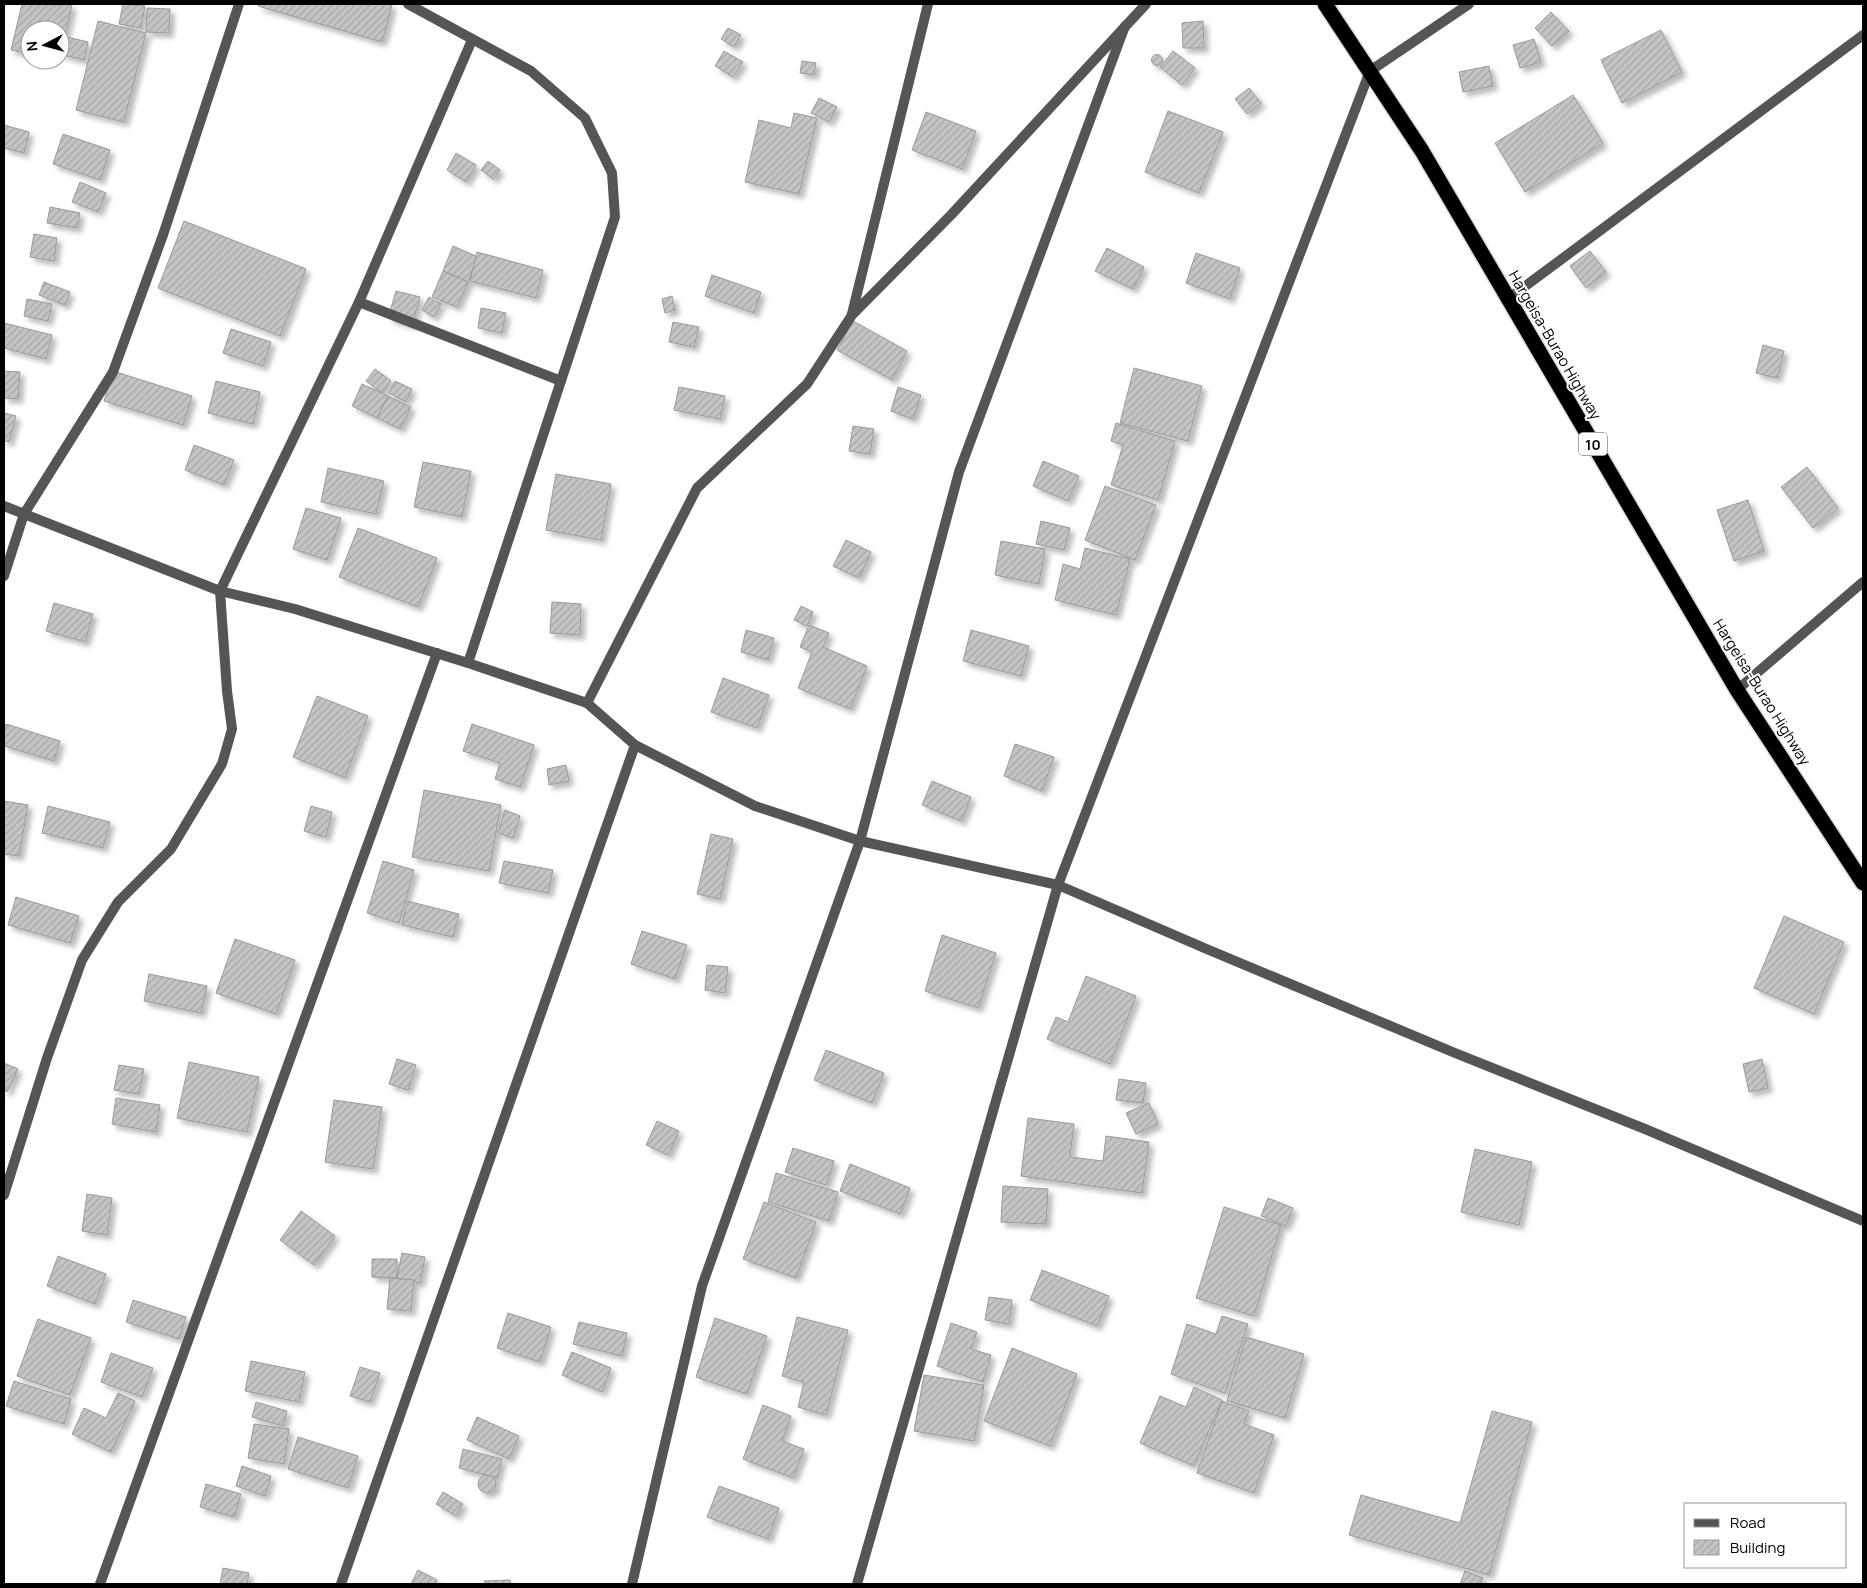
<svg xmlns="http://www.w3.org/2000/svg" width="1867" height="1588" font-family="Manrope,sans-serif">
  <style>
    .building { fill: url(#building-hatch); stroke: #999; filter: url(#shadow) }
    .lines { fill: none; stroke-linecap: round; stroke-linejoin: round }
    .highway-casing { stroke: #dbdbdb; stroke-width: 18 }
    .street { stroke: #555; stroke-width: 10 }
    .highway { stroke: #000; stroke-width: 15 }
    .labels { text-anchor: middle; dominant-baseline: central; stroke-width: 4; stroke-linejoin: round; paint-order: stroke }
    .shield { fill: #fff; stroke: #4c4c4c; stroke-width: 1 }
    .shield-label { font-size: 14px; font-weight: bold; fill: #000 }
    .street-label { font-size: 15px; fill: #000; stroke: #fff }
  </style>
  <defs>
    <pattern id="building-hatch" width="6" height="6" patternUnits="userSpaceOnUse" patternTransform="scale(1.25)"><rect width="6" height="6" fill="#c4c4c4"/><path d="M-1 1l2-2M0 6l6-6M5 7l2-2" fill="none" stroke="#a7a7a7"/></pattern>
    <filter id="shadow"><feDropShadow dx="4.5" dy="4.5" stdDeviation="2.5" flood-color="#0004"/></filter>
  </defs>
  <rect width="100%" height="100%" fill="#fff"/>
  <g class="building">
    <polygon points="22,4 72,5 60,56 60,30 30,30 30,54 11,50"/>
    <polygon points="123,4 145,6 141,28 119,24"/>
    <polygon points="259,4 388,4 392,5 382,42 258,6"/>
    <polygon points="147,8 170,9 169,33 146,32"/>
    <polygon points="1551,12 1569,31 1552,46 1535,28"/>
    <polygon points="98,21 146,33 124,122 76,110"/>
    <polygon points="1203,21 1204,48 1183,48 1182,23"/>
    <polygon points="728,28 741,35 734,47 721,39"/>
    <polygon points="1661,30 1682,72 1622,103 1601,60"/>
    <polygon points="67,37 88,42 84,60 63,55"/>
    <polygon points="1534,39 1541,62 1520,68 1513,45"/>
    <polygon points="724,51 743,62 733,77 715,66"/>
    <polygon points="1173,51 1195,68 1182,85 1160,67"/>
    <circle cx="1157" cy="60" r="5.5"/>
    <polygon points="802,61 816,63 814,75 800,73"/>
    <polygon points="1489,66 1493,86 1463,92 1459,72"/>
    <polygon points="1249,88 1261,103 1247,114 1235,99"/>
    <polygon points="1573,95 1603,143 1525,192 1495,143"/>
    <polygon points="819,98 837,107 829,122 811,113"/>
    <polygon points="1168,111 1223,132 1199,193 1145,172"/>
    <polygon points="926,112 976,131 962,169 912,150"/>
    <polygon points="794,113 817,118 799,194 745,182 759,120 791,128"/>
    <polygon points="4,125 29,132 24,153 4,148"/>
    <polygon points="63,134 110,150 100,180 53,164"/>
    <polygon points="456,153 476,165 466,182 447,170"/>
    <polygon points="488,161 500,170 493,179 481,170"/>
    <polygon points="80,182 106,193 98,212 72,202"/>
    <polygon points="50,207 80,213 77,228 47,223"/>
    <polygon points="184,221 306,269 280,336 158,288"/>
    <polygon points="34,234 57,238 54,261 30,257"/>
    <polygon points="453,246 478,257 468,282 443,271"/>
    <polygon points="1107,248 1144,267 1133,289 1095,271"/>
    <polygon points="1590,251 1606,272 1586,288 1570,266"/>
    <polygon points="477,252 543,270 536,298 470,281"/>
    <polygon points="1196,253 1240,268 1230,299 1186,283"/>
    <polygon points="443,271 468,282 457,307 432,297"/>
    <polygon points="712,275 761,292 754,313 705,296"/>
    <polygon points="44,282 70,292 65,305 39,295"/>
    <polygon points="396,291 420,297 412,325 388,318"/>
    <polygon points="672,296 675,310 665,313 662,299"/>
    <polygon points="429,297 441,304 434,317 422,310"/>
    <polygon points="27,299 52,304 48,321 24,316"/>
    <polygon points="481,308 506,313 502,333 478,328"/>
    <polygon points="853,321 907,351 892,380 837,350"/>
    <polygon points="673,322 699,327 694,347 669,342"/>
    <polygon points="4,323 52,335 46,359 4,348"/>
    <polygon points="231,329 271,342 263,366 223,353"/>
    <polygon points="1763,345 1784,351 1777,378 1756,373"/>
    <polygon points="1134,368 1202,386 1188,441 1120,423"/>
    <polygon points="375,369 391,381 382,393 366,381"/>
    <polygon points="4,371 20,372 18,399 4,398"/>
    <polygon points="113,371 192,396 183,425 104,401"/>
    <polygon points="216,381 260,392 253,424 208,413"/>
    <polygon points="395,381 412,389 406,402 389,393"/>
    <polygon points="362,384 388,396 377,418 352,406"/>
    <polygon points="679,387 725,396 720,419 674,410"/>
    <polygon points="898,387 921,395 913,419 891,411"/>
    <polygon points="388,396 411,407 400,429 377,418"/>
    <polygon points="4,413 16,416 9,442 4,441"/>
    <polygon points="1116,423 1175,441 1158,500 1111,485 1123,445 1111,441"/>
    <polygon points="853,426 874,429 870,454 849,451"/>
    <polygon points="194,445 234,460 224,485 185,470"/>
    <polygon points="1043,461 1079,476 1068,501 1033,486"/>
    <polygon points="423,462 471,471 462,517 414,507"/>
    <polygon points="1807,467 1838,508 1813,528 1781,487"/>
    <polygon points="328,468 384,481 376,514 321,502"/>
    <polygon points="556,474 611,484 601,540 546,530"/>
    <polygon points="1105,486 1156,505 1135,560 1085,540"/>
    <polygon points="1748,500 1764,551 1734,561 1717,510"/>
    <polygon points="306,508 341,518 327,560 293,549"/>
    <polygon points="1041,521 1070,528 1064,550 1036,544"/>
    <polygon points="358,528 437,558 418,607 339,577"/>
    <polygon points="846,540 871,552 859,578 833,566"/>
    <polygon points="1001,541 1045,549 1039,584 995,575"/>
    <polygon points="1085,548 1130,559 1116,615 1055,600 1063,564 1080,569"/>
    <polygon points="552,602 581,604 580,635 550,633"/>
    <polygon points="54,603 93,614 85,642 46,631"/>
    <polygon points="801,606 813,612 807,626 794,620"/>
    <polygon points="809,625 829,633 823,647 867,666 850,709 798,688 812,652 800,647"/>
    <polygon points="746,630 774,638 768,660 741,652"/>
    <polygon points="971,630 1029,646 1021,676 963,661"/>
    <polygon points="723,678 769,695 757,728 711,712"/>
    <polygon points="317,696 368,716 345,778 293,757"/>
    <polygon points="6,724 60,741 54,761 4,746 4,733"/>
    <polygon points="472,724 534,745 520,787 495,779 500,763 463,751"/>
    <polygon points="1015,744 1054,757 1042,791 1004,776"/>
    <polygon points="566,765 569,781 549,785 547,769"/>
    <polygon points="932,781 971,797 961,821 922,805"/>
    <polygon points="424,790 501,805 489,871 412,857"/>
    <polygon points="4,801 28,805 19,856 4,854"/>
    <polygon points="48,806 110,822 103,848 42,833"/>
    <polygon points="311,806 332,812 326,837 304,831"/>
    <polygon points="505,810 520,816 513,838 498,833"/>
    <polygon points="711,834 733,839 720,899 697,894"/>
    <polygon points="383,861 414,870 399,923 367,913"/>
    <polygon points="504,861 553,870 548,893 499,883"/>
    <polygon points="16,897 79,916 70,943 8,925"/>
    <polygon points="407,901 459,914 453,937 402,925"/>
    <polygon points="1784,916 1844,942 1814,1014 1754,988"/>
    <polygon points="642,931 687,945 675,979 631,964"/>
    <polygon points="942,935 996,953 978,1008 925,991"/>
    <polygon points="235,939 295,960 276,1014 216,993"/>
    <polygon points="707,965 728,967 725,993 705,990"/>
    <polygon points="149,974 207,986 201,1013 144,1001"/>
    <polygon points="1086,976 1136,996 1110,1064 1047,1039 1056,1017 1068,1022"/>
    <polygon points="826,1050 884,1073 872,1103 814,1080"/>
    <polygon points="397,1059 416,1065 408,1090 389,1084"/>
    <polygon points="1762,1059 1768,1088 1749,1092 1743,1064"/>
    <polygon points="189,1062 259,1077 247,1132 177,1118"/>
    <polygon points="4,1063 18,1069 7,1092 4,1090"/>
    <polygon points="119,1065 144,1069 139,1094 114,1090"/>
    <polygon points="1119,1079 1146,1083 1143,1103 1116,1100"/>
    <polygon points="116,1098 160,1105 156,1132 112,1124"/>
    <polygon points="334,1100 382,1107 373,1169 325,1162"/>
    <polygon points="1149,1103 1158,1124 1136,1134 1126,1113"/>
    <polygon points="1028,1118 1074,1124 1070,1157 1103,1161 1106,1136 1149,1142 1142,1193 1021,1176"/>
    <polygon points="657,1121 679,1131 668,1155 646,1145"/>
    <polygon points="793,1148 834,1161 826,1185 785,1172"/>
    <polygon points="1475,1149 1532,1162 1519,1225 1461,1212"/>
    <polygon points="850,1164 910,1188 900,1214 840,1191"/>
    <polygon points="776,1173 838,1192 829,1221 768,1202"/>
    <polygon points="1003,1186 1048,1189 1046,1224 1001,1222"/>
    <polygon points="87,1194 112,1198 107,1235 82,1231"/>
    <polygon points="1268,1198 1293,1208 1286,1226 1261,1216"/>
    <polygon points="764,1202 816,1222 796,1278 743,1259"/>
    <polygon points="1224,1207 1281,1225 1254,1316 1196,1298"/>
    <polygon points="301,1211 335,1236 314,1265 280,1240"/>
    <polygon points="402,1253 425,1257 420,1283 397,1278"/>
    <polygon points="58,1256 106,1274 95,1304 47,1286"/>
    <polygon points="372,1259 397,1259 397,1278 372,1277"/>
    <polygon points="1042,1270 1109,1296 1097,1326 1030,1300"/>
    <polygon points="390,1278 414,1280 411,1311 387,1309"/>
    <polygon points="989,1297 1012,1300 1009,1324 985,1320"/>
    <polygon points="133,1300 186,1317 179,1339 126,1322"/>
    <polygon points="508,1313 551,1327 540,1362 497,1348"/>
    <polygon points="1222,1316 1248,1324 1225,1393 1171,1374 1187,1324 1216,1334"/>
    <polygon points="797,1317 848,1330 826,1415 798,1407 804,1382 782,1376"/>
    <polygon points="715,1318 767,1336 747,1394 696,1377"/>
    <polygon points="38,1319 91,1338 70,1395 17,1376"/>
    <polygon points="579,1322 627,1333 622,1356 573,1344"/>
    <polygon points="951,1323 977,1332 971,1349 991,1355 983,1382 937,1366"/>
    <polygon points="1246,1337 1304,1354 1285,1418 1227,1401"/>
    <polygon points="1012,1348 1077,1374 1050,1446 984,1421"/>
    <polygon points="572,1352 611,1368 602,1392 562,1375"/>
    <polygon points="111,1353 153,1368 142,1397 101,1382"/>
    <polygon points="251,1361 305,1372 299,1402 245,1391"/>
    <polygon points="360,1367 380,1373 370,1402 350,1396"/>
    <polygon points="924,1375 984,1385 974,1441 914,1431"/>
    <polygon points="14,1381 71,1399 64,1424 6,1406"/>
    <polygon points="1194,1387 1222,1400 1194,1466 1140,1443 1160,1396 1186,1407"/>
    <polygon points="118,1393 135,1401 111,1452 72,1434 84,1408 106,1418"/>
    <polygon points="1222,1401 1249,1411 1244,1424 1274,1435 1254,1493 1197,1473"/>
    <polygon points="256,1402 287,1411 283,1426 252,1417"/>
    <polygon points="763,1405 791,1416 782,1441 804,1449 793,1478 743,1459"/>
    <polygon points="1492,1411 1532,1422 1489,1575 1349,1535 1361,1495 1460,1523"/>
    <polygon points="477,1417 519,1436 509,1459 467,1440"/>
    <polygon points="254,1424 289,1429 284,1464 248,1458"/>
    <polygon points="298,1437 358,1456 348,1488 288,1469"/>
    <polygon points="463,1449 502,1459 497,1478 459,1468"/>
    <polygon points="242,1466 271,1476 265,1496 236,1486"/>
    <circle cx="487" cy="1484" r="9"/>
    <polygon points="206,1484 241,1494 234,1517 200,1507"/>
    <polygon points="719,1486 779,1508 768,1539 707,1517"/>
    <polygon points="443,1492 463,1504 456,1516 436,1504"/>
    <polygon points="223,1568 249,1573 247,1584 220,1584"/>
    <polygon points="418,1570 437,1580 435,1584 411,1584"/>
    <polygon points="1465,1571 1483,1578 1480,1584 1460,1584"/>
    <polygon points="510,1580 511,1584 485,1584 484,1581"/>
  </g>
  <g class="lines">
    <defs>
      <polyline id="highway" points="1325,4 1422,151 1737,690 1863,883"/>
    </defs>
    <use href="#highway" class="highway-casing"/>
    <g class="street">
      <polyline points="408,4 531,71 585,118 612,173 615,217 468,663"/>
      <polyline points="1508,299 1863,35"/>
      <polyline points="359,302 561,381"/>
      <polyline points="852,314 928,4"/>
      <polyline points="4,506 220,591 295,609 468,663 587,703 635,745 755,806 860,841 1058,885 1209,950 1455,1053 1645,1129 1863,1221"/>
      <polyline points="4,576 24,514 113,372 163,235 239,4"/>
      <polyline points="1737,690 1863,582"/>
      <polyline points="587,703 697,488 807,384 852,315 951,215 1146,4"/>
      <polyline points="4,1195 47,1058 82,960 118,902 171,849 222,764 232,729 227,691 220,591 359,302 472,40"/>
      <polyline points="100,1584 437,653"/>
      <polyline points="341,1584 635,745"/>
      <polyline points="632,1584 702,1286 860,841 959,472 1125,26"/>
      <polyline points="857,1584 1058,885 1370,71 1469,4"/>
    </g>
    <use href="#highway" class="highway"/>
  </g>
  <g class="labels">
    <rect class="shield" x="1579" y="432.5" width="28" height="23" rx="4"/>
    <g class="shield-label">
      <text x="1593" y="444">10</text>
    </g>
    <g class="street-label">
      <text transform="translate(1555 345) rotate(60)">Hargeisa-Burao Highway</text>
      <text transform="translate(1762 692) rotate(58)">Hargeisa-Burao Highway</text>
    </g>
  </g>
  <rect width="1867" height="1588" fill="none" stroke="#000000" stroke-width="10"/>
  <rect x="1684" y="1503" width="162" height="65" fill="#ffffff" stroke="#999999"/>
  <rect x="1694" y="1519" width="25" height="8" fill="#555555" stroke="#999999"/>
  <text x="1730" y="1528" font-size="15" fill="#000000">Road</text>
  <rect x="1694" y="1540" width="25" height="15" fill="url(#building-hatch)" stroke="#999999"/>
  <text x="1730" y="1553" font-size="15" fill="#000000">Building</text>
  <g transform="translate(45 45) rotate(264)"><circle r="24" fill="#ffffff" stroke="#999999"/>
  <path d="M0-4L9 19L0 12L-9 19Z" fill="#000000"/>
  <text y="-8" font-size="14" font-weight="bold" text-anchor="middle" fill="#000000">N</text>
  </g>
</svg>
